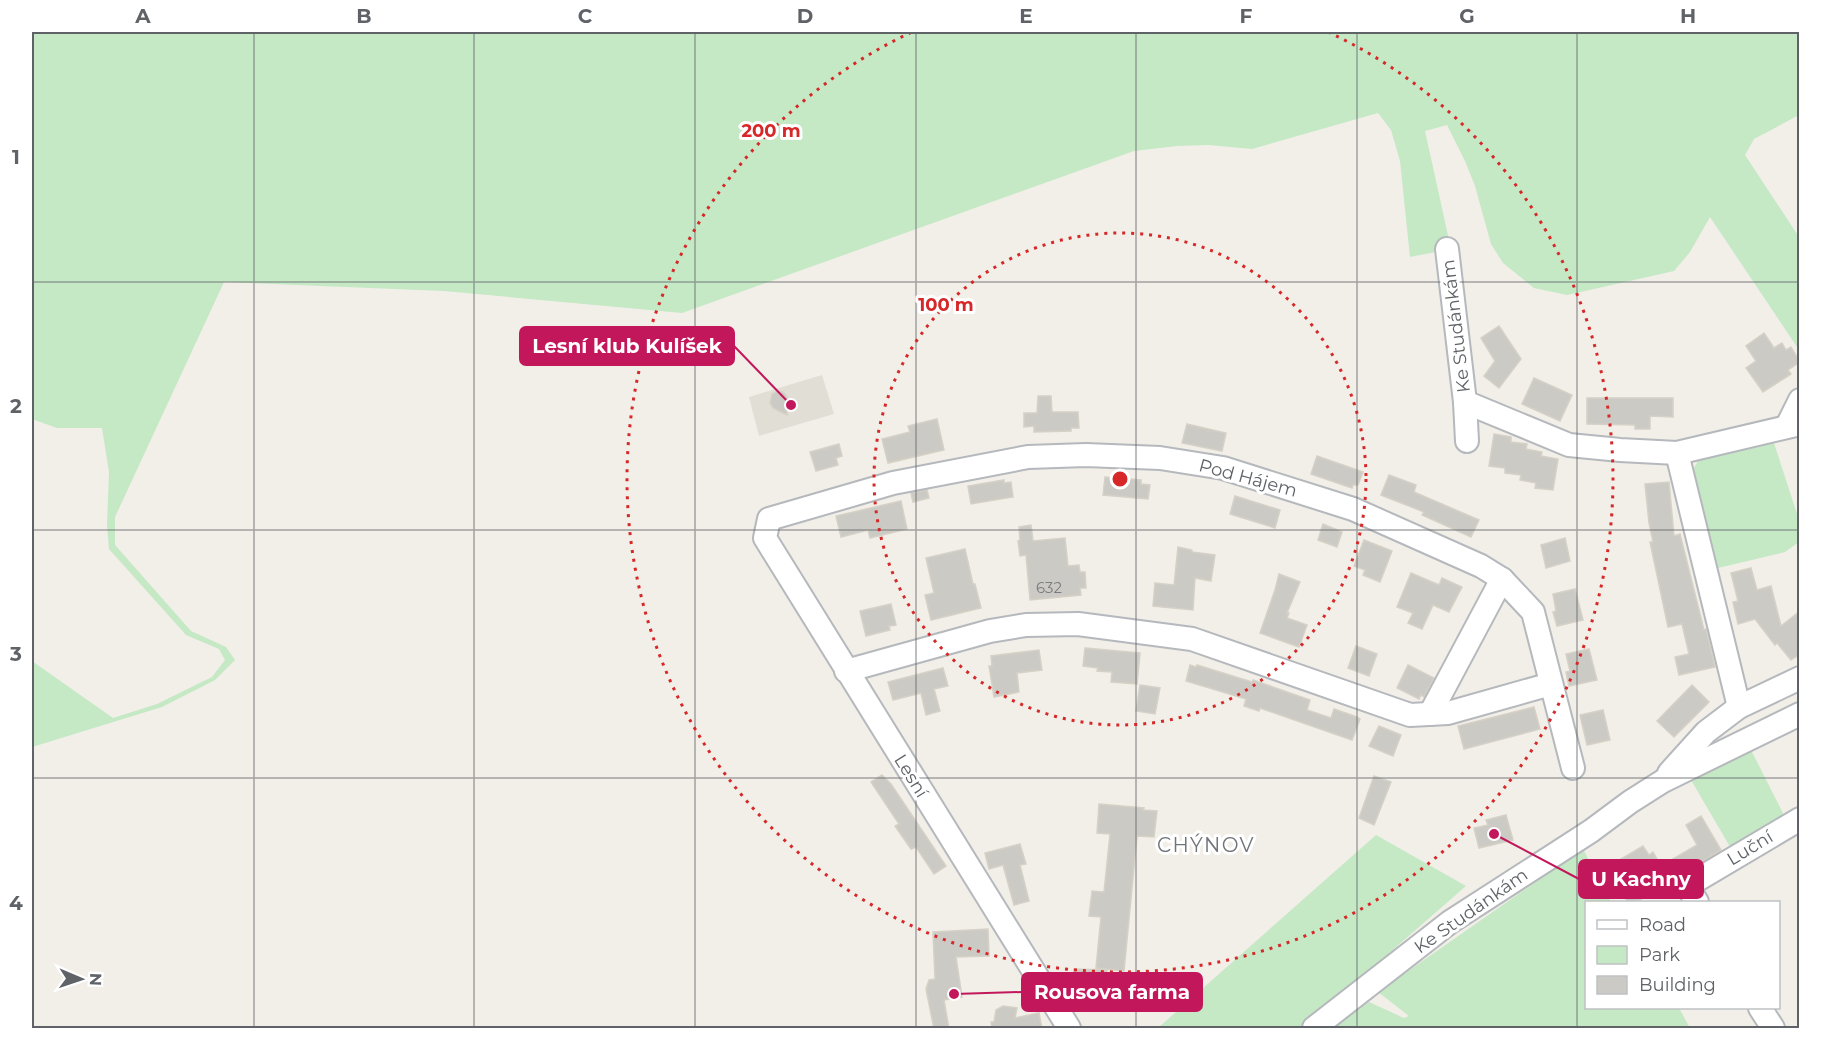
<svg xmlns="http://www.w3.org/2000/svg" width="1831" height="1060" font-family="Montserrat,sans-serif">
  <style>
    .education { fill: #e1ded6 }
    .green { fill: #c5e8c5 }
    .building { fill: #cccac5; stroke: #d6d1c6; stroke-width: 1.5 }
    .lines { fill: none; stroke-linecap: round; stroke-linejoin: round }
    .minor-casing { stroke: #b5b8bc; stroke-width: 26 }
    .minor { stroke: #fff; stroke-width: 22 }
    .grid { fill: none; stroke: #5f6368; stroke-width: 1.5; stroke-opacity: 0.55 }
    .ring { fill: none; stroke: #d62828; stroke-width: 3; stroke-dasharray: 3 6 }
    .labels { text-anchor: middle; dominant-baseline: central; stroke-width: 6; stroke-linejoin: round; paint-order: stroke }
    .number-label { font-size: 15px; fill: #7a7d7f }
    .street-label { font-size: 18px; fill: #5f6368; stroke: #fff }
    .neighbourhood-label { font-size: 20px; letter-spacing: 1.5px; fill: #70757a; stroke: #fff }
    .centre { fill: #d62828; stroke: #fff; stroke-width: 3 }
    .ring-label { font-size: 18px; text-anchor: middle; font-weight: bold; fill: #d62828; stroke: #fff; stroke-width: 6; stroke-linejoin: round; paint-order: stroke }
    .leader { fill: none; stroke: #c2185b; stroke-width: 2 }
    .callout-dot { fill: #c2185b; stroke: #fff; stroke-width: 2 }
    .callout { fill: #c2185b; stroke: #c2185b; stroke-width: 2 }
    .callout-label { font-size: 20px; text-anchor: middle; font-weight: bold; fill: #fff }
    .neatline { fill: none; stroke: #5f6368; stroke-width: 2 }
    .grid-label { font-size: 20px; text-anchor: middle; font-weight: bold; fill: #5f6368 }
  </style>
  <rect width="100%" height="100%" fill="#f1efe8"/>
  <polygon class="education" points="822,375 834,414 759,436 749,397"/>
  <g class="green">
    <polygon points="32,32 1799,32 1799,115 1754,139 1745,155 1799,237 1799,350 1710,217 1690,252 1674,271 1567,295 1534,288 1503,263 1491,244 1475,186 1465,161 1447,125 1425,131 1451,249 1410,257 1400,161 1391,130 1378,113 1252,149 1209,145 1177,146 1134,151 682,313 444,291 224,282 115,517 115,545 191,631 226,647 235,660 215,680 162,707 32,747 32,661 113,718 157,704 212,677 225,660 219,649 186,635 109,549 107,525 109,472 102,428 57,428 32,419"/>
    <polygon points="1772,437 1799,520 1799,542 1785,552 1718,568 1694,474 1694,468 1700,457"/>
    <polygon points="1751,750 1789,825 1736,857 1691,780"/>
    <polygon points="1376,835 1466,886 1303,1028 1158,1028"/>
    <polygon points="1583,849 1611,902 1586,902 1586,1008 1679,1008 1690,1028 1327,1028 1369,1002 1404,1018 1409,1016 1378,992"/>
  </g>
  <g class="building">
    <polygon points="1499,326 1521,359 1499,388 1484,376 1495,361 1481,338"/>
    <polygon points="1764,333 1774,348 1782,343 1786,350 1791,347 1800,362 1788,370 1791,374 1763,392 1746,368 1756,361 1746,346"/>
    <polygon points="671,344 679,358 665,365 657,351"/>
    <polygon points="1534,378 1572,395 1560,421 1522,404"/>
    <polygon points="778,391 783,392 787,397 787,415 773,408 770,403 772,394"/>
    <polygon points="1038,396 1051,396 1052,412 1078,412 1079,428 1071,428 1071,431 1034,432 1034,426 1024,427 1024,413 1037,413"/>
    <polygon points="1587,398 1673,398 1673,417 1650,416 1650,429 1635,429 1635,425 1587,424"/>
    <polygon points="937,419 944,450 888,463 882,439 910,432 908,426"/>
    <polygon points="1187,424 1226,433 1222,451 1182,443"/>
    <polygon points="1494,434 1511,437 1511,442 1527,444 1526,449 1542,452 1541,456 1558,459 1553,490 1535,488 1536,483 1520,480 1521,475 1505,473 1505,468 1489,466"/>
    <polygon points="839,444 842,456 836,458 838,465 816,471 810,452"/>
    <polygon points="1317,456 1363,472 1358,485 1353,485 1352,488 1311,474"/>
    <polygon points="1389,475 1416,485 1414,492 1479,520 1471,537 1422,515 1424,512 1381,495"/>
    <polygon points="1105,477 1141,480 1141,484 1150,485 1148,499 1103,495"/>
    <polygon points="1004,480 1004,483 1011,482 1013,497 971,504 968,486"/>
    <polygon points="1669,482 1674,536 1680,534 1704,630 1706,629 1715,667 1679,675 1675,657 1689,654 1682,624 1668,627 1650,542 1653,542 1649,523 1645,484"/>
    <polygon points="927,490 929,498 913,502 911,493"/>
    <polygon points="1235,496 1280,510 1275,528 1230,514"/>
    <polygon points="901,501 907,529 870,538 868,530 841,537 836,516"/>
    <polygon points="1323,524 1342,532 1337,547 1318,540"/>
    <polygon points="1031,525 1033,541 1065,538 1068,566 1079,565 1080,572 1085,572 1086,588 1080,588 1081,595 1030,600 1026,555 1020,556 1018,541 1020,540 1019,527"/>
    <polygon points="1565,538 1570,561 1546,568 1541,545"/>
    <polygon points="1364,540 1392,551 1380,582 1363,575 1365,570 1354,566"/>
    <polygon points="1178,547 1192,550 1192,552 1215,555 1211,581 1195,578 1193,610 1153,606 1155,583 1174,585"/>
    <polygon points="965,549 973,584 975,584 981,608 931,620 925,595 934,593 926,558"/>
    <polygon points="1751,568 1757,590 1771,586 1781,626 1800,611 1800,654 1791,660 1777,643 1775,645 1755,619 1738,624 1733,602 1738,601 1731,573"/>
    <polygon points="1411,573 1439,585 1442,578 1462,587 1449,612 1433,605 1422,629 1408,623 1413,613 1397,607"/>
    <polygon points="1279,574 1300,582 1287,613 1289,613 1287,618 1307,625 1299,647 1260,633 1275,590"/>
    <polygon points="1575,589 1583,620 1557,626 1553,612 1556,611 1553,594"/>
    <polygon points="891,604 896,625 889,626 890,630 866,636 860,611"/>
    <polygon points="1356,646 1377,654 1369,676 1348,668"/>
    <polygon points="1085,648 1140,653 1137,684 1111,682 1112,672 1097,671 1098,668 1083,666"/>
    <polygon points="1589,649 1597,680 1569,686 1566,672 1570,671 1566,654"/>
    <polygon points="1039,650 1042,670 1017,673 1019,692 994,697 989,666 992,666 991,656"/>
    <polygon points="1190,665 1196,667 1197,665 1252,682 1253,680 1310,700 1307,710 1331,718 1334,709 1357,717 1360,719 1352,740 1260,708 1259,711 1244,706 1246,699 1186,681"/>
    <polygon points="1408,665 1434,678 1424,697 1421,695 1419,699 1397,688"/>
    <polygon points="943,668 948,686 934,689 940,711 926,715 921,693 893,700 888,682"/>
    <polygon points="1140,685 1160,688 1155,714 1136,711"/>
    <polygon points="1692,685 1709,702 1674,737 1657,721"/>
    <polygon points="1534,707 1540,729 1464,749 1458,726"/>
    <polygon points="1603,710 1610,740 1587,745 1580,715"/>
    <polygon points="1379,726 1401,735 1393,756 1369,746"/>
    <polygon points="882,775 891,784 946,866 934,874 916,847 911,849 895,826 899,824 871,782"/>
    <polygon points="1374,776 1391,782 1374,825 1359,818"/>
    <polygon points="1099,804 1144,808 1143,810 1157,811 1154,837 1137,836 1124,971 1096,968 1101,917 1089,916 1092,891 1104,892 1110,834 1097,833"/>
    <polygon points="1506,815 1513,840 1479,848 1474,828 1488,825 1486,820"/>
    <polygon points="1701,816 1721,850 1635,903 1628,903 1613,877 1627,868 1621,859 1643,846 1649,855 1653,852 1661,866 1697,845 1686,825"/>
    <polygon points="1020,844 1026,864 1020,865 1029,901 1014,905 1003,865 989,869 985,853"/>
    <polygon points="988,929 989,956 956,957 962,997 944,1000 949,1029 934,1029 926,989 929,980 935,979 933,932"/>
    <polygon points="1074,969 1107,970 1104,1009 1072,1006"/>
    <polygon points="1003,1006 1017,1008 1015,1018 1039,1013 1042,1029 992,1029 991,1022 994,1022 996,1010"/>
  </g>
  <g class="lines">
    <defs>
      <g id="minor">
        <polyline points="1447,249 1465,402 1467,441"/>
        <polyline points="1465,402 1569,445 1620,450 1677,453 1800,424"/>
        <polyline points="1787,426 1800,400"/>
        <polyline points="1677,453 1739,707"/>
        <polyline points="846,671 990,631 1026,625 1078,624 1192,639 1410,715 1448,713 1551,684"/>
        <polyline points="1430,714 1502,579"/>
        <polyline points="1669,773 1706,732 1739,707 1800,678"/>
        <polyline points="1697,902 1687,886 1800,819"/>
        <polyline points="1760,1008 1773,1028"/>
        <polyline points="1069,1028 765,538 769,519 893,483 1028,457 1086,455 1160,458 1223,468 1353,509 1481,566 1502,579 1533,612 1573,768"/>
        <polyline points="1314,1028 1450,922 1591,831 1630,802 1663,781 1800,714"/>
      </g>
    </defs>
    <use href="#minor" class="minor-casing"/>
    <use href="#minor" class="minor"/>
  </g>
  <path class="grid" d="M254 32V1028M474 32V1028M695 32V1028M916 32V1028M1136 32V1028M1357 32V1028M1577 32V1028M32 282H1800M32 530H1800M32 778H1800"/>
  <g class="ring">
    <circle cx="1120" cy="479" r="246"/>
    <path d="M1328 32A493 493 0 1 1 912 32"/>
  </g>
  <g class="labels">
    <g class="number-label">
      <text x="1049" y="587">632</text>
    </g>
    <g class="street-label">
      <text transform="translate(1456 326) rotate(-97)">Ke Studánkám</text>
      <text transform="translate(1248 478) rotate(15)">Pod Hájem</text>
      <text transform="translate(911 776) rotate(58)">Lesní</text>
      <text transform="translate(1750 848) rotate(-31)">Luční</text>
      <text transform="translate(1471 911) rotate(-35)">Ke Studánkám</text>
    </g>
    <g class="neighbourhood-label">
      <text x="1206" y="845">CHÝNOV</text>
    </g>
  </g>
  <circle cx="1120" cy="479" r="9" class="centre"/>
  <g class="ring-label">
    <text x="771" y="137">200 m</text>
    <text x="946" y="311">100 m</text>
  </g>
  <path class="leader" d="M791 405L734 346M1494 834L1579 879M954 994L1022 992"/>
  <g class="callout-dot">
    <circle cx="791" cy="405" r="6"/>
    <circle cx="1494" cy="834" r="6"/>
    <circle cx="954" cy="994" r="6"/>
  </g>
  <g class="callout">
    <rect x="520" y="327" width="214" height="38" rx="6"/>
    <rect x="1579" y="860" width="124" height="38" rx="6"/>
    <rect x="1022" y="973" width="180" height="38" rx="6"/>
  </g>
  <g class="callout-label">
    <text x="627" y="353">Lesní klub Kulíšek</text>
    <text x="1641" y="886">U Kachny</text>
    <text x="1112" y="999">Rousova farma</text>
  </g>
  <rect width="1831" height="1060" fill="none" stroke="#ffffff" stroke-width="66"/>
  <rect x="1585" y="901" width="195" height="108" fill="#ffffff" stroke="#bfc1c3" stroke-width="1.5"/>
  <rect x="1597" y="920" width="30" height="9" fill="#ffffff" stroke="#bfc1c3" stroke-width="1.5"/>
  <text x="1639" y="931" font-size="18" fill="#5f6368">Road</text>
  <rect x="1597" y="946" width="30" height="18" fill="#c5e8c5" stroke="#bfc1c3" stroke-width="1.5"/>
  <text x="1639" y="961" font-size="18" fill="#5f6368">Park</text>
  <rect x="1597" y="976" width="30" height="18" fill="#cccac5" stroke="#bfc1c3" stroke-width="1.5"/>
  <text x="1639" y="991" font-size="18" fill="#5f6368">Building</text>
  <g transform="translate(81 979) rotate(92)" stroke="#ffffff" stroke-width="4.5" paint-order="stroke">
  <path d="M0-4.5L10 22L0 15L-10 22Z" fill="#5f6368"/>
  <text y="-9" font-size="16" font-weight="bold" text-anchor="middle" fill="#5f6368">N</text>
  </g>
  <rect x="33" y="33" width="1765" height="994" class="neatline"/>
  <g class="grid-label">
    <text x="143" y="23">A</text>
    <text x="364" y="23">B</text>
    <text x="585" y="23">C</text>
    <text x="805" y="23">D</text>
    <text x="1026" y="23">E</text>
    <text x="1246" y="23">F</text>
    <text x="1467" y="23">G</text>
    <text x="1688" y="23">H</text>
    <text x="16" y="164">1</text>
    <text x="16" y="413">2</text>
    <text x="16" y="661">3</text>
    <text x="16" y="910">4</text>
  </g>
</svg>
